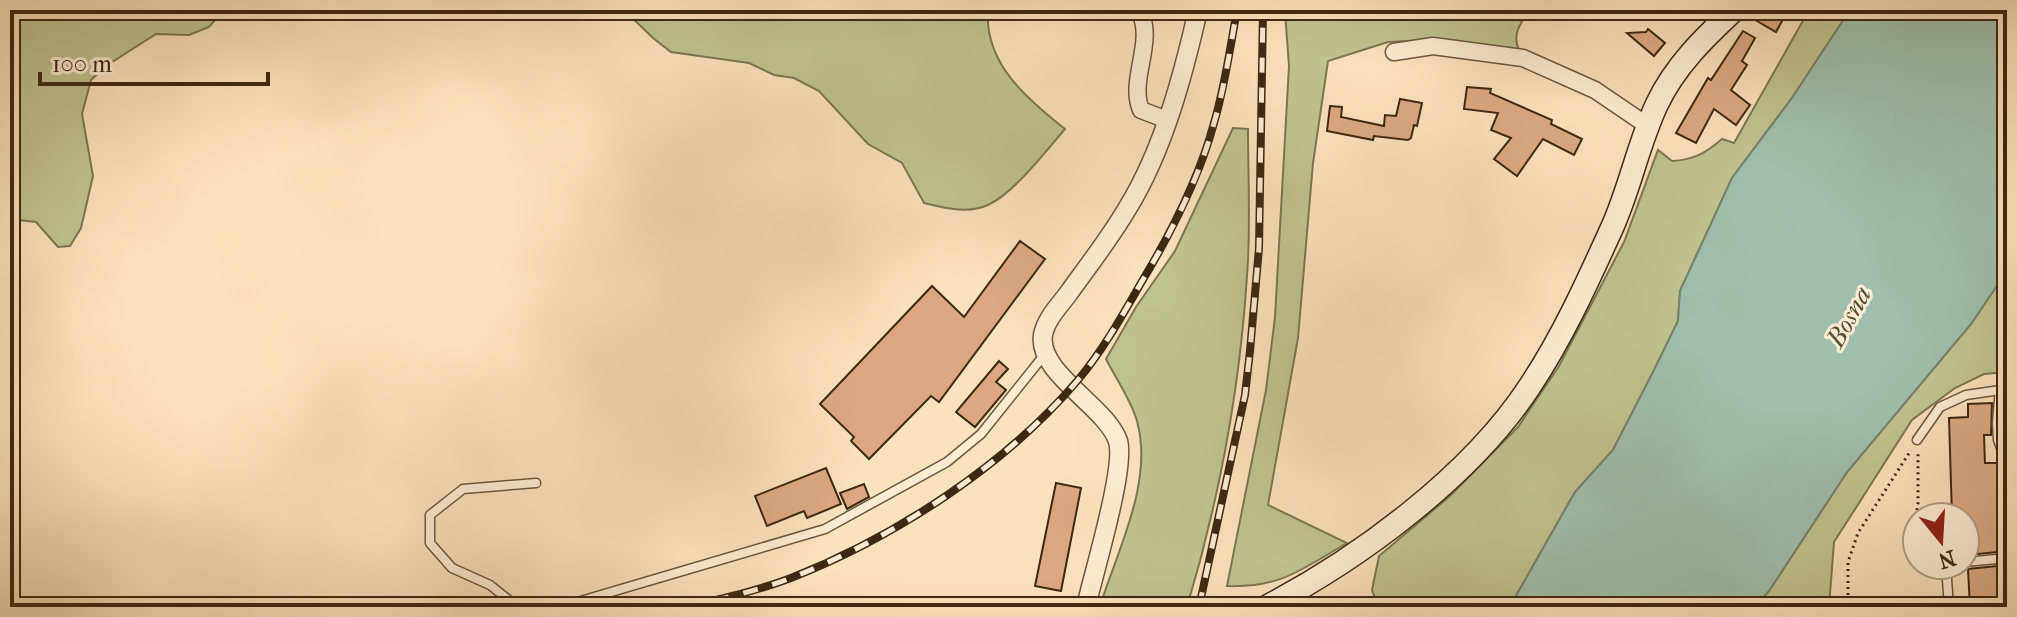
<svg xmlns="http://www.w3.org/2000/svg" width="2017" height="617" font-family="'IM FELL French Canon',serif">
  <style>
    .green { fill: #bfc390; stroke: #7e7651; stroke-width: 2 }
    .water { fill: #9fbfac; stroke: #77836e; stroke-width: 2 }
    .building { fill: #dda881; stroke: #3c2912; stroke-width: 2 }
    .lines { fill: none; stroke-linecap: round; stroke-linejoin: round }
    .service-casing { stroke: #6c573c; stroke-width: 11 }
    .minor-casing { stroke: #6c573c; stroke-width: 19 }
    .tertiary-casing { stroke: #6c573c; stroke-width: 21 }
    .secondary-casing { stroke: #3c2912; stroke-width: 25 }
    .path { stroke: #3c2912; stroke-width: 3; stroke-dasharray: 2 4; stroke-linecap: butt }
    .service { stroke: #fcecd3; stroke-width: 8 }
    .minor { stroke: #fcecd3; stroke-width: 16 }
    .tertiary { stroke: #fcecd3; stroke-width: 18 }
    .secondary { stroke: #fcecd3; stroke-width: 22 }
    .rail-casing { stroke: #3c2912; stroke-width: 8 }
    .rail { stroke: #fcecd3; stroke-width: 5; stroke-dasharray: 15; stroke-linecap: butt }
    .labels { text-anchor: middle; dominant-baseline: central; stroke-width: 6; stroke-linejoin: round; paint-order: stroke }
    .water-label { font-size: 26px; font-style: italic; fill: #554e38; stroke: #fcecd3 }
  </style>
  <rect width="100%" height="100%" fill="#fae2bc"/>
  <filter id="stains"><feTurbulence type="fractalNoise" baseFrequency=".0025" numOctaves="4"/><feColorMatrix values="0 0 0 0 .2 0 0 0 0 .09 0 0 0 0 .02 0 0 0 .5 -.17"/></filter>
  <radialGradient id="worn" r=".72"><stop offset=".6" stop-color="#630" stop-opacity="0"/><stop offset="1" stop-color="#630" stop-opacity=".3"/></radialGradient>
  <g class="green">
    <polygon points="10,10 224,10 209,27 189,35 156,34 106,66 91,80 82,114 93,176 81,228 70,246 58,247 36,222 10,219"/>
    <path d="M624 10H988C984 63 1027 99 1065 129 1046 151 1014 193 988 205 968 214 944 208 924 203L902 163 868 144 819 91 794 78 774 75 749 63 671 52 653 38Z"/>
    <path d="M1291 10H1505L1522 22C1515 32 1514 41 1520 52L1429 40 1388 42 1328 61 1313 163 1298 338 1268 505 1347 543C1302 569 1281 588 1227 586L1266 390 1275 317 1289 66 1285 12Z"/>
    <path d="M1809 10H1850L1792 98 1732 178 1680 291 1678 321 1653 372 1613 450 1575 492 1517 594 1513 607H1378L1372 590 1379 556 1450 496 1518 427 1559 366 1624 242 1658 150 1672 161C1693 160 1706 153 1722 139L1734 143Z"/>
    <path d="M1233 128 1248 129C1248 178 1251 228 1247 276 1240 387 1219 500 1187 607H1105L1103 597C1121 543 1153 479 1137 421 1131 400 1116 379 1106 359L1136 307 1175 251Z"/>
    <polygon points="2007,271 2007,372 1984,374 1955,388 1912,420 1834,542 1829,607 1755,607 1769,591 1847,472 1971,324"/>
  </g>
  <polygon class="water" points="1850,10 2007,10 2007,271 1971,324 1847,472 1769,591 1755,607 1513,607 1517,594 1575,492 1613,450 1653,372 1678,321 1680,291 1732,178 1792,98"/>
  <g class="building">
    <polygon points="1764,10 1788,10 1776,32 1757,21"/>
    <polygon points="1648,29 1665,43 1654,56 1627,33 1646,32"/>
    <polygon points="1743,31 1755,38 1742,61 1747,65 1731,90 1750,105 1736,125 1714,109 1696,143 1676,133 1708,78 1711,80"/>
    <polygon points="1467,87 1491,89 1490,93 1552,120 1551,124 1582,139 1574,155 1543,139 1517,176 1494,159 1511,138 1491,130 1498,113 1464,109"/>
    <polygon points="1400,99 1422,103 1417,126 1414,125 1411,138 1408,140 1374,136 1373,140 1327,131 1330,106 1342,107 1341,117 1384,126 1385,115 1396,116"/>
    <polygon points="1020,241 1045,259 939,402 931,396 869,459 851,441 854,437 820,404 932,286 964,317"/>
    <polygon points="999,361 1008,369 996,382 1006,390 975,427 956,412"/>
    <polygon points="1992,403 1991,435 1984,435 1985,463 2007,463 2007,551 1968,555 1967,550 1965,550 1965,517 1952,517 1949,418 1968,417 1968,404"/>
    <polygon points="826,468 841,504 807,518 804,511 767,526 755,496"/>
    <polygon points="1056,483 1081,488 1061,591 1035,586"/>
    <polygon points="864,484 869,497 847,509 840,493"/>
    <polygon points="2007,565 2007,607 1970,607 1968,569"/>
  </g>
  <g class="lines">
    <defs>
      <g id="service">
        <polyline points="2000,389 1997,422 1998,440 2003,453 2007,453"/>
        <polyline points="1917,440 1940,407 1966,395 2007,389"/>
        <polyline points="1965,562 2007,558"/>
        <polyline points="1946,565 1949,607"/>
        <polyline points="531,607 510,601 490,585 452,568 430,543 430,515 463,489 536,483"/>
        <polyline points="541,607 567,605 825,529 947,462 981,434 1045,354"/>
      </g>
      <g id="minor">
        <path d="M1139 10C1156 42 1128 79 1141 110L1167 120"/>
        <polyline points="1394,52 1433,46 1523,58 1595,90 1648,126"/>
      </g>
      <path id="tertiary" d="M1086 607C1093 575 1126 467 1118 441 1106 406 1037 373 1043 335 1046 319 1059 306 1068 294 1088 266 1110 238 1127 209 1163 151 1183 76 1198 10"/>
      <path id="secondary" d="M1266 607C1360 558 1471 476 1530 386 1562 338 1587 283 1611 230 1630 189 1638 144 1657 104 1675 66 1704 38 1734 10"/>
    </defs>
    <use href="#service" class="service-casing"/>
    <use href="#minor" class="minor-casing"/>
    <use href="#tertiary" class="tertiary-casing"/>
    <use href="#secondary" class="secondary-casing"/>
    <g class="path">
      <polyline points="1913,540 1918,503 1918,452"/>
      <polyline points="1848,607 1848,562 1858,533 1911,450"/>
    </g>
    <use href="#service" class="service"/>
    <use href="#minor" class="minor"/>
    <use href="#tertiary" class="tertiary"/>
    <use href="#secondary" class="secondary"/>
    <defs>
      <g id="rail">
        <path d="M685 607C720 599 757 591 791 578 895 537 1005 466 1078 380 1103 350 1122 316 1141 283 1171 233 1199 179 1214 123 1225 86 1230 48 1237 10"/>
        <polyline points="1199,607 1245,395 1250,351 1259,248 1263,10"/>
      </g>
    </defs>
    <use href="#rail" class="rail-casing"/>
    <use href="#rail" class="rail"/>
  </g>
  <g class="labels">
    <g class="water-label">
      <text transform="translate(1849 317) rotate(-61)">Bosna</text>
    </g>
  </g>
  <rect width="2017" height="617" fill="none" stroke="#fae2bc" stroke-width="40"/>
  <rect x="12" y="12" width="1993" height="593" fill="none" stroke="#3c2912" stroke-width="4"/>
  <rect x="20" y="20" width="1977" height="577" fill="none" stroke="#3c2912" stroke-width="2"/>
  <g transform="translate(1941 541) rotate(162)"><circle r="38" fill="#fcecd3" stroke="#af9e86" stroke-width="2"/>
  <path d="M0-6L14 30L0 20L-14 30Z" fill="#8f2418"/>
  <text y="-12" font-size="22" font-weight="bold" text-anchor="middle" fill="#3c2912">N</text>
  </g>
  <path d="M40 72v12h228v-12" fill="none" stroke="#3c2912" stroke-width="4"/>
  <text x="52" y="72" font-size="24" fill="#3c2912" stroke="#fcecd3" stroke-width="6" paint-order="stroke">100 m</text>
  <rect width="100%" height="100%" filter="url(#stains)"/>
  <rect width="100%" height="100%" fill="url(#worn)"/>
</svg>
